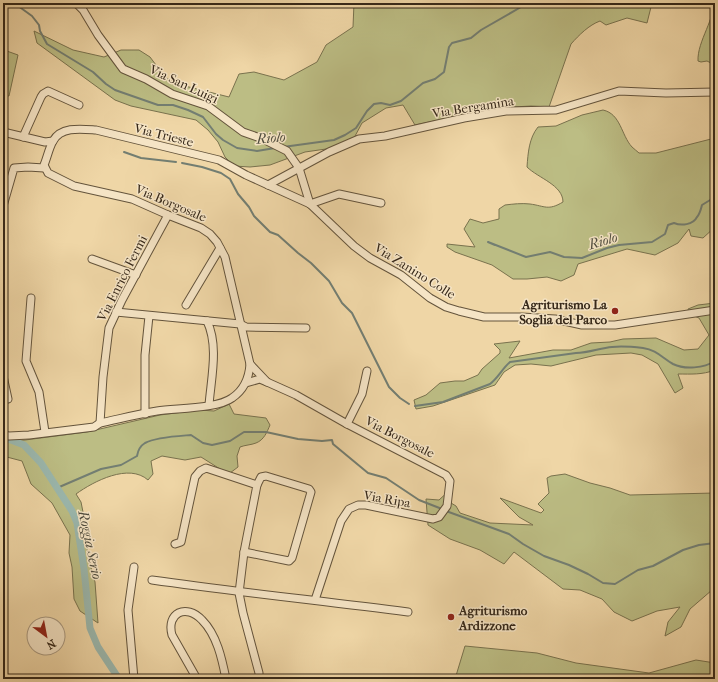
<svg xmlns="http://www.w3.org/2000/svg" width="718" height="682" font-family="'IM FELL French Canon',serif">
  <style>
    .green { fill: #bcbd84; stroke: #79724e }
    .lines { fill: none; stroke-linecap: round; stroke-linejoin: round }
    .stream { stroke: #737e72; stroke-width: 2 }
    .canal { stroke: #9bb8ae; stroke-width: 7 }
    .street-casing { stroke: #64543c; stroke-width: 9 }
    .street { stroke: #f5e4c5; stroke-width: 7 }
    .poi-dot { fill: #8f2418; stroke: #f5e4c5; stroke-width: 1.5 }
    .labels { text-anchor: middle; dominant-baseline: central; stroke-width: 3; stroke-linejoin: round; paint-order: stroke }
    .street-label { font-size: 13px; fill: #362819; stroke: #f5e4c5 }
    .poi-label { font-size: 13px; font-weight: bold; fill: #362819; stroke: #f5e4c5; text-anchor: end }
    .water-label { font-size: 14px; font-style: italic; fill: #4f4c3e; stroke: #f5e4c5 }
  </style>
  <rect width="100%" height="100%" fill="#efd6a6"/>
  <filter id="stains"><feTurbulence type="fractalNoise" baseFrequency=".005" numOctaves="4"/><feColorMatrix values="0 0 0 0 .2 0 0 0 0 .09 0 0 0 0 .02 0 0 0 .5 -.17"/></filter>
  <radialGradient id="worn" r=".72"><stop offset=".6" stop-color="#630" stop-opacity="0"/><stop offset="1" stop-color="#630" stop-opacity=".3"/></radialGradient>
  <g class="green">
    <path d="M354 3H652L647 23 627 18 606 25 600 21C589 25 579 35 571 44L549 107 531 106 495 108 415 125 403 105 386 108 362 123 354 138 340 147 305 152 270 165 250 167 234 166 225 157 218 142 208 130 196 120 131 106 115 100 37 43 34 31 73 50 104 57 121 50H139L150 57 165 77 177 84 229 97 239 74 254 72 284 80 317 62 326 45 353 27Z"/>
    <path d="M712 3H715V65L707 61 701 62 698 61C697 41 717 16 712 3Z"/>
    <polygon points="4,50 18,55 9,96 3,95"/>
    <path d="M603 110C621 114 621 135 632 147 634 149 637 151 639 153H656L715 138V227L703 238 691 236 689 229 678 243 655 255 627 249 578 264 574 275 561 281 547 277 527 279H513L492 265 455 252 447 247V244L475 247 464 229 470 219 483 223 499 219V209L505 205C513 204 522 203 530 204 545 206 548 211 563 202 563 185 538 178 527 167 528 153 529 138 538 127L556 126 582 115Z"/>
    <path d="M715 303V370C702 375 691 374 678 374L683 388 675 393 658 364 642 355 631 353 596 355 551 366 531 364 515 365 504 372 495 385 433 406 416 409 414 400 426 395 440 383 455 381H464L478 375 482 369 500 353V350L494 344 520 341 509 358 553 350H571L591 343 610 342 623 339 656 338 684 350 698 349 709 335 699 318 689 314 688 309 698 305Z"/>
    <path d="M229 404 234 414 266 418 270 425C267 432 264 440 256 443 251 445 245 445 240 447L237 456 238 467 230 473 220 469 201 457 185 460 162 456 151 461 153 474 148 480C129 463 94 481 76 494L81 502 85 522 88 557 95 582 98 623 80 611 74 599 72 567 69 553 70 535 52 503 31 484 22 461 3 456V441L25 440 87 432 160 415 199 410 214 411Z"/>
    <polygon points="565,474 590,483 610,488 630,495 715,493 715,591 712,590 690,609 681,627 665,636 668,622 680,607 657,611 632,621 614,612 602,599 580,590 563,589 514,552 504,564 480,550 450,539 428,525 426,499 439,500 451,489 451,503 456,506 460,513 490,523 533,525 519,517 500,498 541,513 544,510 538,504 549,493 547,478 551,476"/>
    <polygon points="465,646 537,653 576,663 649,673 696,660 715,663 715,679 455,679"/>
  </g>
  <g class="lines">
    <g class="stream">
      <polyline points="14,3 32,16 39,25 40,31 47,44 93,72 106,84 115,90 158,105 173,105 188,110 203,117 216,134 223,140 237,148 257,151 275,148"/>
      <polyline points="283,147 334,140 345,135 356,128 367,111 374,104 381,103 390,105 401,101 423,83 435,79 444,72 449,47 452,43 471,38 481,30 521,7 524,3"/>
      <polyline points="124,152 141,158 176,162"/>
      <polyline points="182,163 202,167 221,173 230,179 238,194 249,207 254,216 270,232 278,235 298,253 311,263 329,281 342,303 352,313 389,387 400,398 409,404"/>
      <path d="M495 245 488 242 526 257 550 252 564 257 582 258 607 248 619 245 652 242 665 234 668 225 674 223C681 226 693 225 697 217 700 214 701 209 702 205L715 197"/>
      <path d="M415 406 443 402 490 384C498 378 502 369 510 362L576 353C589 353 600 348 612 347 622 346 634 347 643 348 657 350 662 358 673 364 685 370 704 368 715 361"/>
      <path d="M57 488 101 469 121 465 137 456C138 450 140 446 145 443 156 437 179 436 191 435L203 443 212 445 230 441 244 432H266L298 439 322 441 332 440 333 444 368 473 386 478 419 500 442 509"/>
      <polyline points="446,511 509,534 523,544 544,556 569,565 588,574 603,583 615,584 638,570 653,566 683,550 699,545 715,543"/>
      <polyline points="3,669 9,679"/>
    </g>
    <polyline class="canal" points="3,437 24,445 41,463 72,511 77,523 84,569 90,628 98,647 119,679"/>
    <defs>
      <g id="street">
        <polyline points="76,3 83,10 98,35 123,69 146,79 172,94 208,106 243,132 263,139 287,151 299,168 310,204"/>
        <polyline points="3,132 45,142 53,141"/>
        <polyline points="23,137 41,97 43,94 48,91 79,105"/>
        <polyline points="268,185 329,152 359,139 385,136 464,118 506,111 556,110 619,91 666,93 715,92"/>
        <polyline points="310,204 339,194 381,203"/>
        <polyline points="3,206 14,168 28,167 44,168"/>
        <polyline points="92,259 136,275"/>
        <polyline points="31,298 26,361 39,392 45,432"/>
        <polyline points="186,305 220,248"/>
        <polyline points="116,312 240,324 246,327 306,328"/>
        <path d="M207 321C219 346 211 379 209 405"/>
        <polyline points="3,376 8,399"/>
        <polyline points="246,383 260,379 267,382"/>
        <polyline points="145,414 145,355 149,316"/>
        <polyline points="100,423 103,377 109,328 122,300 168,215"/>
        <polyline points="347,424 362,394 367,371"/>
        <path d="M3 435 9 436 29 435 94 427 100 423C119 419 138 414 157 411 176 408 217 409 232 398 244 390 249 379 250 364"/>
        <polyline points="175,544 181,542 195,477 200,471 206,468 257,485 244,552 239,593 243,613 259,673 259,679"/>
        <polyline points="244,552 289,561 292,558 311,492 309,489 266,476 261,477 257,485"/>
        <path d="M152 580C237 592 323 601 408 612"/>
        <path d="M315 600 341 521 349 509 358 505H366L433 519 439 517 447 506 450 481 446 475 347 424 296 395 267 382 250 364 225 257 217 242 210 234 201 228 168 215 132 199 74 186 48 173 44 165C47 158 49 148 53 141 61 126 82 129 96 130L219 160 246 175 310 204 354 246 370 258 401 275 430 298 446 307 459 311 484 317H522L555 319 582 325H615L715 310"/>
        <polyline points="134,679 128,610 134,567"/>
        <path d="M197 679 172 635C166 613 186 603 202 620 217 635 222 659 226 679"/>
      </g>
    </defs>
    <use href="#street" class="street-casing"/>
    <use href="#street" class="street"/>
  </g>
  <g class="poi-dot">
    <circle cx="615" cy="311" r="4"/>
    <circle cx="451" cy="617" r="4"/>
  </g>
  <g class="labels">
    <g class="street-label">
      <text transform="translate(184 84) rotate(25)">Via San Luigi</text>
      <text transform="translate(473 107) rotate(-9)">Via Bergamina</text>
      <text transform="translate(164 135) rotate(14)">Via Trieste</text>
      <text transform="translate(171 203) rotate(23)">Via Borgosale</text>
      <text transform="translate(415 271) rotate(32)">Via Zanino Colle</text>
      <text transform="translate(122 278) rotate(-63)">Via Enrico Fermi</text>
      <text transform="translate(400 437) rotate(27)">Via Borgosale</text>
      <text transform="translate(387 499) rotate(10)">Via Ripa</text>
    </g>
    <g class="poi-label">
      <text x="607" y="304">Agriturismo La<tspan x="607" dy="15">Soglia del Parco</tspan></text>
      <text x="459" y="610" text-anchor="start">Agriturismo<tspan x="459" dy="15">Ardizzone</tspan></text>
    </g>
    <g class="water-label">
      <text transform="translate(271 138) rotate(-5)">Riolo</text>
      <text transform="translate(603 241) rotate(-17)">Riolo</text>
      <text transform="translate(90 545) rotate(78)">Roggia Serio</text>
    </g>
  </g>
  <rect width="718" height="682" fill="none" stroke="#efd6a6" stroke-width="16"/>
  <rect x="4" y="4" width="710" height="674" fill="none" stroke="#362819" stroke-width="2"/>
  <rect x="8" y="8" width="702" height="666" fill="none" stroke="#362819"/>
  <g transform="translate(46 636) rotate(148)"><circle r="19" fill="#f5e4c5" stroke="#a99980"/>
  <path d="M0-3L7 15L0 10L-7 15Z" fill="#8f2418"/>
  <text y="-6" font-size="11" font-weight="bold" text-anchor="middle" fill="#362819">N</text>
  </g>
  <rect width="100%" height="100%" filter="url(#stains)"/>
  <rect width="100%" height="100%" fill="url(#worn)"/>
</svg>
